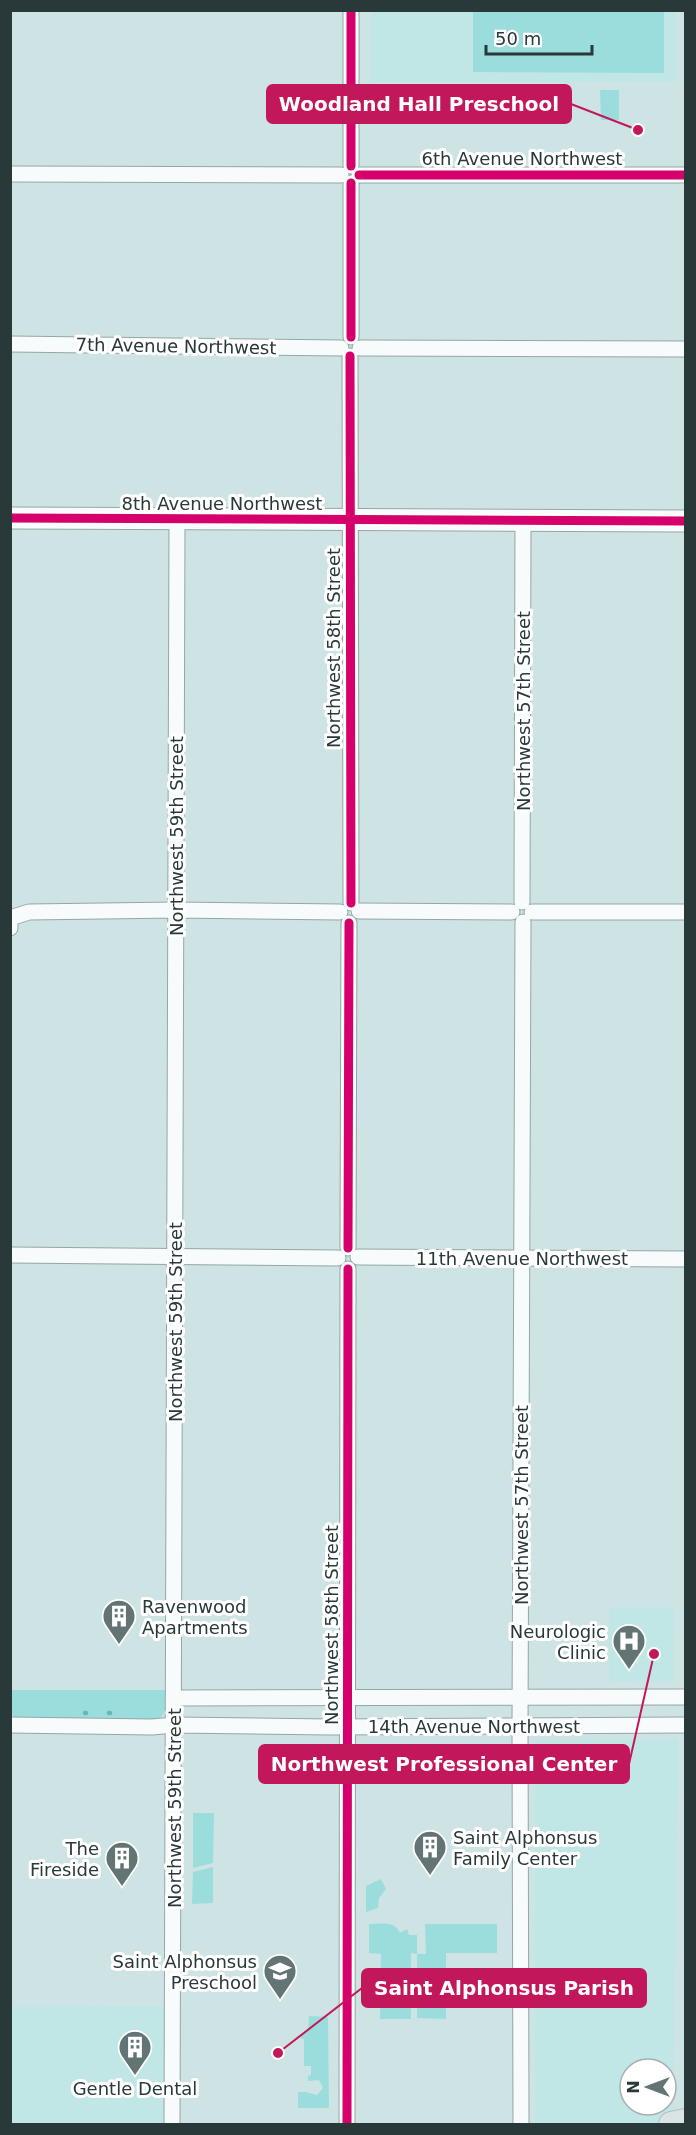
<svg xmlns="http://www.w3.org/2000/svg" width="696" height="2135" font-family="'DejaVu Sans',sans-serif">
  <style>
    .built { fill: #c1e6e6; fill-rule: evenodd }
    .green { fill: #9bdddd }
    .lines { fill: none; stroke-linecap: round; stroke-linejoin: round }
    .stream { stroke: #66b8b8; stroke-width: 4.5 }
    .minor-casing { stroke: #95a6a6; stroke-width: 17 }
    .secondary-casing { stroke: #95a6a6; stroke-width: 23 }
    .primary-casing { stroke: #b3bebe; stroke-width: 26 }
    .minor { stroke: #f8fbfb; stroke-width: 15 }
    .secondary { stroke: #f8fbfb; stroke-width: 21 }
    .primary { stroke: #d9e5e5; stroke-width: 24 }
    .cycleway-casing { stroke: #fff; stroke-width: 13 }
    .cycleway { stroke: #d6006c; stroke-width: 9 }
    .labels { text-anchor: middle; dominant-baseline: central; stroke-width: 6; stroke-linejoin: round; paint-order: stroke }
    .street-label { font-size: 18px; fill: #293838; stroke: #fff }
    .poi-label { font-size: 18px; fill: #293838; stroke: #fff; text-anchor: end }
    .leader { fill: none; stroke: #c2185b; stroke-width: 2 }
    .callout-dot { fill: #c2185b; stroke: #fff; stroke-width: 2 }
    .callout { fill: #c2185b; stroke: #c2185b; stroke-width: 2 }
    .callout-label { font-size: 20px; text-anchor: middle; font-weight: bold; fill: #fff }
  </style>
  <rect width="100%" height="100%" fill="#cee3e3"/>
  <g class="built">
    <rect x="371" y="11" width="305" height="71"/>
    <polygon points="609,1607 674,1607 673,1681 609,1682"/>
    <path d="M678 1739 673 2124H535V1741ZM630 2069H666V2105H630Z"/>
    <polygon points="164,2006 165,2124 11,2124 10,2007"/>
  </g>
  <g class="green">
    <polygon points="473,11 664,11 664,73 473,72"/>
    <polygon points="600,90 619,90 619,120 601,120"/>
    <path d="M10 1690H166C166 1701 168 1712 158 1720L16 1719 11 1714Z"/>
    <polygon points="193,1813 214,1813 213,1863 193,1868"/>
    <polygon points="213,1867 213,1903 192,1904 193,1872"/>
    <polygon points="381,1879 386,1889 379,1898 378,1908 366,1912 366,1886"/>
    <path d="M369 1924C380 1924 395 1920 400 1933L407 1929 409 1935H417V1954H426L425 1924H497V1953H446V2019L417 2018V1954L411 1953V2019H380L381 1954 369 1953Z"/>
    <polygon points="309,2016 328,2017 329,2108 298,2108 298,2092 306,2092 317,2095 323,2088 319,2080 308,2081 308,2076 311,2075 311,2066 304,2066 304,2039 301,2039 301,2034 308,2031"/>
  </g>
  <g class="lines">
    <g class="stream">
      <polyline points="85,1713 86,1713"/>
      <polyline points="109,1713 110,1713"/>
    </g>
    <defs>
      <g id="minor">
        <polyline points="351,166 351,10"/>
        <polyline points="13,174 341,175"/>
        <polyline points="359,175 686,175"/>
        <polyline points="351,337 351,183"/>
        <polyline points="10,344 341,348"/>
        <polyline points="360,348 686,349"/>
        <polyline points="350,356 351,903"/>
        <polyline points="522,902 523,520"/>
        <polyline points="359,911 512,912"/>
        <polyline points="532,912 686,912"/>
        <polyline points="10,928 10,918 29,912 176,910 340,912"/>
        <polyline points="348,1248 349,923"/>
        <polyline points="10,1255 338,1258"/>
        <polyline points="358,1257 686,1259"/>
        <polyline points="175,1698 686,1697"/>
        <polyline points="10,1725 152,1727 174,1725 330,1727 686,1725"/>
        <polyline points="172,2124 177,520"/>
        <polyline points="347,2124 348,1269"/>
        <polyline points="521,2124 520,1725 523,922"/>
      </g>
      <polyline id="secondary" points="10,518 686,521"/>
      <polyline id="primary" points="671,2124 686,2121"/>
    </defs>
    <use href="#minor" class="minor-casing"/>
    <use href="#secondary" class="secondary-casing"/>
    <use href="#primary" class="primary-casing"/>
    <use href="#minor" class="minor"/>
    <use href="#secondary" class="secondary"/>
    <use href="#primary" class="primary"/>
    <defs>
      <g id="cycleway">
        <polyline points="351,166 351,10"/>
        <polyline points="359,175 686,175"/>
        <polyline points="351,337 351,183"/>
        <polyline points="350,356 351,903"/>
        <polyline points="10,518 686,521"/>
        <polyline points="348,1248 349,923"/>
        <polyline points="347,2124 348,1269"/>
      </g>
    </defs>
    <use href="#cycleway" class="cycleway-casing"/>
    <use href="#cycleway" class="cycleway"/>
  </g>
  <defs>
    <symbol id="building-pin" viewBox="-11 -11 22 30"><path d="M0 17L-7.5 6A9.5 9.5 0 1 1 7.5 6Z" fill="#637474" stroke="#fff"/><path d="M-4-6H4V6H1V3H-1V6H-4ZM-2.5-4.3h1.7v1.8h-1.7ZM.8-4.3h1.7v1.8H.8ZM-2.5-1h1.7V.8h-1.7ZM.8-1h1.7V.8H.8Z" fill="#fff"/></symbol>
    <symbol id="hospital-pin" viewBox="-11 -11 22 30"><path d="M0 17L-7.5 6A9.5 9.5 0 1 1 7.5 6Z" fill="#637474" stroke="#fff"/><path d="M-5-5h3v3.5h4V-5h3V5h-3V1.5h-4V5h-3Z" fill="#fff"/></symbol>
    <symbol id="school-pin" viewBox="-11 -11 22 30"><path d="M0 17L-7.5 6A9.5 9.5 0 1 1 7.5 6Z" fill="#637474" stroke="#fff"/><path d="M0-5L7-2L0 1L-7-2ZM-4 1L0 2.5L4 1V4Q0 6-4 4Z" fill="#fff"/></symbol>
  </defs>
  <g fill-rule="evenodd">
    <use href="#building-pin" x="100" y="1597" width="38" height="52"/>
    <use href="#hospital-pin" x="610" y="1622" width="38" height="52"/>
    <use href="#building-pin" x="411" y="1828" width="38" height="52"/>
    <use href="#building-pin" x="103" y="1839" width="38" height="52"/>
    <use href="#school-pin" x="261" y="1952" width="38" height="52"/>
    <use href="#building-pin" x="116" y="2028" width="38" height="52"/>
  </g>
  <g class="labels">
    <g class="street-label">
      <text x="522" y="158">6th Avenue Northwest</text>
      <text transform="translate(176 346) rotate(1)">7th Avenue Northwest</text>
      <text x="222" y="503">8th Avenue Northwest</text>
      <text transform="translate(333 648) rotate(-90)">Northwest 58th Street</text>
      <text transform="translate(523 711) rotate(-90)">Northwest 57th Street</text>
      <text transform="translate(176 836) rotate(-90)">Northwest 59th Street</text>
      <text x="522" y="1258">11th Avenue Northwest</text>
      <text transform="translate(175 1322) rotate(-90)">Northwest 59th Street</text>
      <text transform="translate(521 1505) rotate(-90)">Northwest 57th Street</text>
      <text transform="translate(331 1625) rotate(-90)">Northwest 58th Street</text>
      <text x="474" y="1726">14th Avenue Northwest</text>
      <text transform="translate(174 1808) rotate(-90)">Northwest 59th Street</text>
    </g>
    <g class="poi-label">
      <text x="142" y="1606" text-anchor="start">Ravenwood<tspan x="142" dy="21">Apartments</tspan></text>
      <text x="606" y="1631">Neurologic<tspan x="606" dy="21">Clinic</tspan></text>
      <text x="453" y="1837" text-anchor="start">Saint Alphonsus<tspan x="453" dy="21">Family Center</tspan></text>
      <text x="99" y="1848">The<tspan x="99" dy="21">Fireside</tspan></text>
      <text x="257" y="1961">Saint Alphonsus<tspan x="257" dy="21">Preschool</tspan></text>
      <text x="135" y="2088" text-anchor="middle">Gentle Dental</text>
    </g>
  </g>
  <path class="leader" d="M638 130L571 104M654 1654L629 1764M278 2053L362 1988"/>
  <g class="callout-dot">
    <circle cx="638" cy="130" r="6"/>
    <circle cx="654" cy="1654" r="6"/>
    <circle cx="278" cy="2053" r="6"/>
  </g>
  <g class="callout">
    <rect x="267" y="85" width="304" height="38" rx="6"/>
    <rect x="259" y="1745" width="370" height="38" rx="6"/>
    <rect x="362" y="1969" width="284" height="38" rx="6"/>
  </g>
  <g class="callout-label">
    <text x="419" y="111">Woodland Hall Preschool</text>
    <text x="444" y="1771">Northwest Professional Center</text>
    <text x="504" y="1995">Saint Alphonsus Parish</text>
  </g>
  <rect width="696" height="2135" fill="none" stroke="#293838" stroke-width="24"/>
  <g transform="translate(648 2087) rotate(270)"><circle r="28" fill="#ffffff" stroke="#a9afaf" stroke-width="1.5"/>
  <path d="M0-4.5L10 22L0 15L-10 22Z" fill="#637474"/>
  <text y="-9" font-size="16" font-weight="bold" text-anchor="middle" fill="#293838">N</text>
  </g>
  <path d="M486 45v9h106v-9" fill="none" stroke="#293838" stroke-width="3"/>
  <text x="495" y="45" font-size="18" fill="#293838" stroke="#ffffff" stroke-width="4.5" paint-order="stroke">50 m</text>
</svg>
